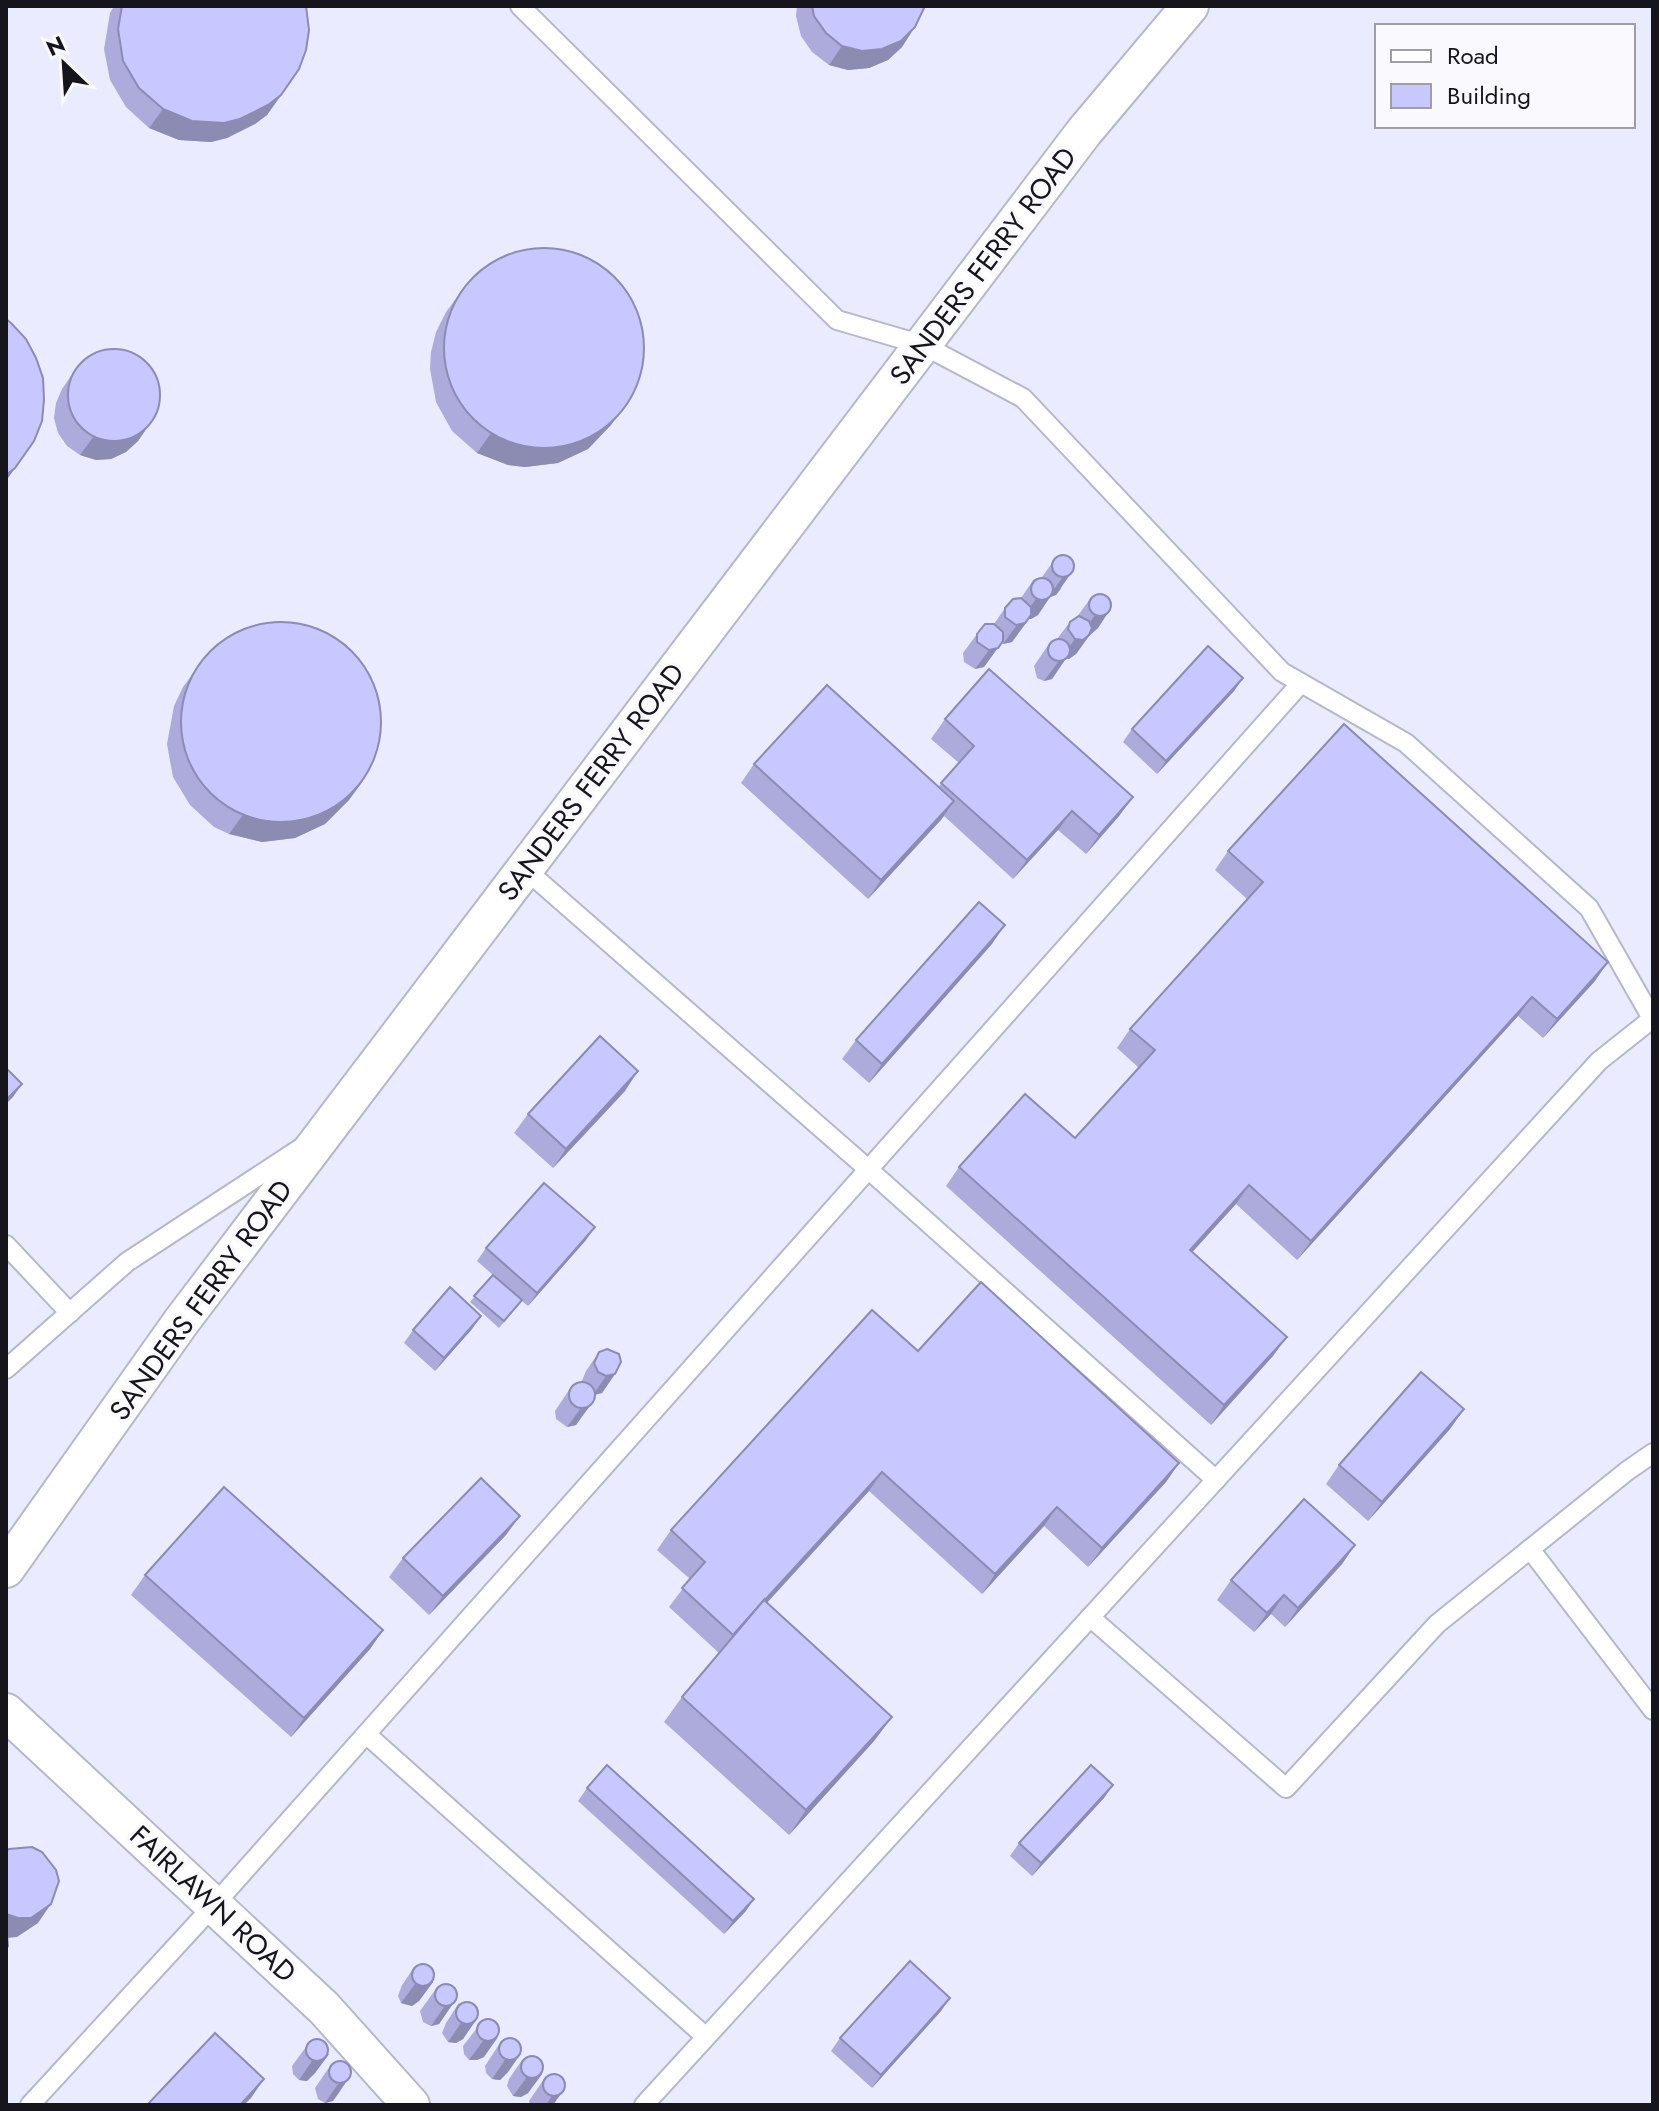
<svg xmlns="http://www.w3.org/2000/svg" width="1659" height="2111" font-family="Jost,sans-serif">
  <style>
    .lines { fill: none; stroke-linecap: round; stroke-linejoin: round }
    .lane-casing { stroke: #b7b7ca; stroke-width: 22 }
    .street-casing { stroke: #b7b7ca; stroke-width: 40 }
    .lane { stroke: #fff; stroke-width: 18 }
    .street { stroke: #fff; stroke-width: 36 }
    .wall { fill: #acabdb }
    .shaded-wall { fill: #8c8bb2 }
    .building { fill: #c8c7ff; stroke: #8c8bb2; stroke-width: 2 }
    .labels { text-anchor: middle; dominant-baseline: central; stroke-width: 7; stroke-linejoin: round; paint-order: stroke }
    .street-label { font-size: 28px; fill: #16151c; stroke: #fafafe }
  </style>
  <rect width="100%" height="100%" fill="#ebebff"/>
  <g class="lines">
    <defs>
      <g id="lane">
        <polyline points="520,6 837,320 923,345 1023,398 1282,672 1406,743 1589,908 1653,1020"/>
        <polyline points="525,869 868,1169 1216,1480"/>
        <polyline points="6,1245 70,1313"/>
        <polyline points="6,1369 127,1262 301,1148"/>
        <polyline points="1530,1549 1653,1710"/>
        <polyline points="1090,1617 1286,1788 1437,1624 1627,1471 1653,1453"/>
        <polyline points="366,1734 706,2037"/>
        <polyline points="30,2105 214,1905 1301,683"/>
        <polyline points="644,2105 1599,1061 1652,1019"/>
      </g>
      <g id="street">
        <polyline points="6,1569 181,1322 1084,132 1190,6"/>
        <polyline points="6,1712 324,2008 411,2105"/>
      </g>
    </defs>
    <use href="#lane" class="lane-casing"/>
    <use href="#street" class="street-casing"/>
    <use href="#lane" class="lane"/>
    <use href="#street" class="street"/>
  </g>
  <g class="wall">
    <polygon points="114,6 306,6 286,89 267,115 255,124 227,138 211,142 179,140 149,128 126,107 110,80 104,49 110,13"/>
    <polygon points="797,6 925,6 902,47 888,60 869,68 848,70 829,65 812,52 801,36 796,16"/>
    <polygon points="460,293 611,425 588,449 558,463 525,467 508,465 477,453 452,431 436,402 430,369 431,352 436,332 446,312"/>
    <polygon points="75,370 151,422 138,441 126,452 111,459 96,460 80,455 67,446 58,433 54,418 56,403 62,389"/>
    <polygon points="1066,555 1061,589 1056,595 1050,597 1038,615 1031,619 1029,619 1012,642 1003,644 1001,643 984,667 975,669 964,662 963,653 977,634 994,624 1005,608 1021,598 1034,579 1042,577 1052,563"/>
    <polygon points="1092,596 1111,608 1098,628 1089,636 1076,654 1069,659 1066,658 1052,679 1044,681 1037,678 1034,666 1038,660 1051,641 1057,639 1070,622 1077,617"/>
    <polygon points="197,668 349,800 325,824 295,838 262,842 229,834 214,827 190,805 173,777 167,744 174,706 183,687"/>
    <polygon points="1243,678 1234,691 1157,774 1123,742 1132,729"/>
    <polygon points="945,719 1133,797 1119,816 1086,854 1058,830 1013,879 944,816 868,899 741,783 754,764 939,786 959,763 931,739"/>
    <polygon points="1228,851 1595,981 1543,1038 1518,1016 1297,1260 1236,1204 1192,1252 1273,1356 1211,1425 946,1186 959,1167 1075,1138 1139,1068 1117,1048 1130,1029 1247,899 1215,870"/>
    <polygon points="992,944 869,1083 842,1059 856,1040"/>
    <polygon points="625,1091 553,1168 514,1133 528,1114"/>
    <polygon points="586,1240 528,1306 522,1301 499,1328 470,1302 493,1275 477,1261 486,1248"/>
    <polygon points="481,1316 472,1329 435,1371 404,1343 413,1330"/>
    <polygon points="918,1351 1179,1463 1166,1482 1088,1567 1044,1526 982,1594 869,1491 767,1603 892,1717 874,1741 789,1835 664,1722 682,1697 719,1653 669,1607 690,1579 657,1550 671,1530"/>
    <polygon points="599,1352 615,1374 602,1393 595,1395 576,1425 567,1427 556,1419 555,1411 573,1384 581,1383 586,1371"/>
    <polygon points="1464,1409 1450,1429 1368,1521 1326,1484 1339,1465"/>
    <polygon points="506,1535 429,1615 389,1577 403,1558"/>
    <polygon points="1355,1545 1342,1564 1285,1627 1271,1614 1254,1632 1217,1600 1231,1580"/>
    <polygon points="145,1575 383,1630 370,1649 291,1737 131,1595"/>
    <polygon points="587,1788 754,1899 745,1912 724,1934 578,1801"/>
    <polygon points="1104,1798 1032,1876 1010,1856 1019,1843"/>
    <polygon points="415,1966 433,1982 419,2001 412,2006 401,2003 398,1996 402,1985"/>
    <polygon points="438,1986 452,2005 439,2024 431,2026 423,2022 420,2011"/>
    <polygon points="459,2003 476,2020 463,2039 456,2043 448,2042 442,2033 446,2023"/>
    <polygon points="941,2011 872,2088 831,2051 840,2038"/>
    <polygon points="484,2019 484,2057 477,2060 469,2060 464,2054 463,2046"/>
    <polygon points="502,2040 521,2053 508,2072 500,2080 492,2079 486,2073 485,2066"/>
    <polygon points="306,2047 329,2054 315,2073 307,2081 299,2080 293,2074 292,2066"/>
    <polygon points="522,2060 542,2074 528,2093 521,2097 513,2096 507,2086 509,2079"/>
    <polygon points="328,2069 351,2075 333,2101 325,2103 318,2099 315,2088"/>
    <polygon points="546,2076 560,2095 553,2105 530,2105 529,2101"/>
  </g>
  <g class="shaded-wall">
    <polygon points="915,27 902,47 888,60 869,68 848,70 829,65 842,46"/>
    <polygon points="299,69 267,115 255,124 227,138 211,142 179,140 149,128 163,109"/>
    <polygon points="625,406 611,425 588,449 558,463 525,467 508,465 477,453 491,433"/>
    <polygon points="151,422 138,441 126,452 111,459 96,460 80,455 94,436"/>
    <polygon points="34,441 6,481 6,475"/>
    <polygon points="1074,569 1056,595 1050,597 1038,615 1031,619 1029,619 1012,642 1003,644 1036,599 1048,597 1062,578"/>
    <polygon points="1111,608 1098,628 1089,636 1076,654 1069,659 1061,658 1075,639 1081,635 1095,615"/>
    <polygon points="1003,641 984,667 975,669 989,650"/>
    <polygon points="1065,660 1052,679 1044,681 1058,662"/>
    <polygon points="1243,678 1234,691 1157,774 1166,761"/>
    <polygon points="363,781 349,800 325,824 295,838 262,842 229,834 243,815"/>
    <polygon points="1133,797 1119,816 1086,854 1099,835"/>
    <polygon points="954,801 941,820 868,899 881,880"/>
    <polygon points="1072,811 1058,830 1013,879 1027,860"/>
    <polygon points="1005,925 992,944 869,1083 882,1064"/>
    <polygon points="1608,962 1595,981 1543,1038 1557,1019"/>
    <polygon points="1532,997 1518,1016 1297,1260 1311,1241"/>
    <polygon points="638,1071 625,1091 553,1168 566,1149"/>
    <polygon points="22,1084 13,1097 6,1104 6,1100"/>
    <polygon points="1249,1185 1236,1204 1177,1269 1190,1250"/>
    <polygon points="595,1227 586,1240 528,1306 537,1293"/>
    <polygon points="481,1316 472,1329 435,1371 444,1358"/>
    <polygon points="1287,1337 1273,1356 1211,1425 1224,1405"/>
    <polygon points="615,1374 602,1393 593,1395 606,1376"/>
    <polygon points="595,1399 576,1425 567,1427 581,1408"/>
    <polygon points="1464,1409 1450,1429 1368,1521 1382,1502"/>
    <polygon points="1179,1463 1166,1482 1088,1567 1102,1548"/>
    <polygon points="882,1472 869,1491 720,1654 733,1635"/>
    <polygon points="1057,1507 1044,1526 982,1594 995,1574"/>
    <polygon points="520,1516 506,1535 429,1615 443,1596"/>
    <polygon points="1355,1545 1342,1564 1285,1627 1298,1608"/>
    <polygon points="1284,1595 1271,1614 1254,1632 1267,1613"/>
    <polygon points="383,1630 370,1649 291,1737 304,1718"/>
    <polygon points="892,1717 874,1741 789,1835 806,1810"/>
    <polygon points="1113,1785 1104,1798 1032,1876 1041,1863"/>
    <polygon points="754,1899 745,1912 724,1934 733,1921"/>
    <polygon points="51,1904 38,1923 17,1937 6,1938 6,1915"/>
    <polygon points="433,1982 419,2001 412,2006 401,2003 415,1984"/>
    <polygon points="950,1998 941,2011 872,2088 881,2075"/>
    <polygon points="452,2005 439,2024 431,2026 444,2007"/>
    <polygon points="476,2020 463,2039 456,2043 448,2042 461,2023"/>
    <polygon points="498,2037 484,2057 477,2060 469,2060 483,2041"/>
    <polygon points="521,2053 508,2072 500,2080 492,2079 505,2060"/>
    <polygon points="329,2054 315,2073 307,2081 299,2080 312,2061"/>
    <polygon points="542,2074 528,2093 521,2097 513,2096 527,2077"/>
    <polygon points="264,2079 251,2098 244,2105 240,2105"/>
    <polygon points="346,2082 333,2101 325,2103 338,2084"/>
    <polygon points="560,2095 553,2105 546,2105 552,2096"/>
  </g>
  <g class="building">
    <polygon points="122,6 306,6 309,30 306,50 299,69 281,95 268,105 240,119 224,123 192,121 163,109 139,88 123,61 118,29"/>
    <polygon points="812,6 925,6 915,27 901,41 882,49 862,51 842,46 826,33 814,16"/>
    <circle cx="544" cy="348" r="100"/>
    <polygon points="6,319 11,323 26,339 36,358 43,378 44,400 42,421 34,441 15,468 6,475"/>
    <circle cx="114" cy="395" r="46"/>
    <circle cx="1063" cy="566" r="11"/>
    <circle cx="1042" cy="589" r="11"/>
    <circle cx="1100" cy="605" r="11"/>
    <polygon points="1021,598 1031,607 1031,615 1025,623 1016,625 1005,617 1005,608 1013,599"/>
    <polygon points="1079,616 1089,621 1092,628 1089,635 1083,640 1075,639 1068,629 1070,622"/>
    <circle cx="281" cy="722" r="100"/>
    <polygon points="985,624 994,624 1003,632 1003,641 998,648 989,650 977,642 977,634"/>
    <circle cx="1059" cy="650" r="11"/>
    <polygon points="1208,646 1243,678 1166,761 1132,729"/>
    <polygon points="989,669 1133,797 1099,835 1072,811 1027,860 941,783 974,746 945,719"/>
    <polygon points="827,685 954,801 881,880 754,764"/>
    <polygon points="1344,724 1608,962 1557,1019 1532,997 1311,1241 1249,1185 1190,1250 1287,1337 1224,1405 959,1167 1025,1094 1075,1138 1155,1050 1130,1029 1263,882 1228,851"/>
    <polygon points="979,902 1005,925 882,1064 856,1040"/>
    <polygon points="600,1036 638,1071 566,1149 528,1114"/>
    <polygon points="6,1068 22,1084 6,1100"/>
    <polygon points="544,1183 595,1227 537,1293 486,1248"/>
    <polygon points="493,1275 522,1300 504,1321 474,1296"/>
    <polygon points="981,1282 1179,1463 1102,1548 1057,1507 995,1574 882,1472 764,1601 764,1600 733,1635 682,1588 705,1562 671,1530 872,1310 918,1351"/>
    <polygon points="450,1287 481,1316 444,1358 413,1330"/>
    <polygon points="607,1349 619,1354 621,1362 615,1374 606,1376 598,1372 594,1363 599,1352"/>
    <polygon points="1421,1372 1464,1409 1382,1502 1339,1465"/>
    <circle cx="582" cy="1395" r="13"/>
    <polygon points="481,1478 520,1516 443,1596 403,1558"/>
    <polygon points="224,1487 383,1630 304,1718 145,1575"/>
    <polygon points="1304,1499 1355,1545 1298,1608 1284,1595 1267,1613 1231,1580"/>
    <polygon points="764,1600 892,1717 806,1810 682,1697"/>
    <polygon points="607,1765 754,1899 733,1921 587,1788"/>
    <polygon points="1091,1765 1113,1785 1041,1863 1019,1843"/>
    <polygon points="32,1847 42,1852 56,1870 59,1881 51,1904 31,1918 18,1918 6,1914 6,1851 9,1849"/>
    <polygon points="6,1923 8,1946 6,1949"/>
    <polygon points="910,1961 950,1998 881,2075 840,2038"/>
    <circle cx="423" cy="1975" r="11"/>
    <circle cx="446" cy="1995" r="11"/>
    <circle cx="467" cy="2013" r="11"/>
    <circle cx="488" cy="2030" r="11"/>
    <polygon points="215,2033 264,2079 240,2105 147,2105"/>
    <circle cx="510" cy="2049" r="11"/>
    <circle cx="317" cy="2050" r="11"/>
    <circle cx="532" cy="2067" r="11"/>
    <circle cx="340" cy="2072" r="11"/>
    <circle cx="554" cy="2085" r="11"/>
  </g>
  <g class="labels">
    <g class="street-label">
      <text transform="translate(983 266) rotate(-53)">SANDERS FERRY ROAD</text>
      <text transform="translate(591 782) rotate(-53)">SANDERS FERRY ROAD</text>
      <text transform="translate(201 1300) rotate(-54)">SANDERS FERRY ROAD</text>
      <text transform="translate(213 1904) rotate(43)">FAIRLAWN ROAD</text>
    </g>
  </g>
  <rect width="1659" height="2111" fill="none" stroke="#16151c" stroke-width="16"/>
  <rect x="1375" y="24" width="260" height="104" fill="#fafafe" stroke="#9f9ea4" stroke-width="2"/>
  <rect x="1391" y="50" width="40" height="12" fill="#ffffff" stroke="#9f9ea4" stroke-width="2"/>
  <text x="1447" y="64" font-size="24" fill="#16151c">Road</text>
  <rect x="1391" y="84" width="40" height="24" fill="#c8c7ff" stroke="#9f9ea4" stroke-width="2"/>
  <text x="1447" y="104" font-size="24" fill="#16151c">Building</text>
  <g transform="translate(64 64) rotate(335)" stroke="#fafafe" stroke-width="6" paint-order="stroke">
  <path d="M0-6L14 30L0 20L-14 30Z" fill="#16151c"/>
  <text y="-12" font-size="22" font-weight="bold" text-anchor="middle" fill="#16151c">N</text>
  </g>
</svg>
